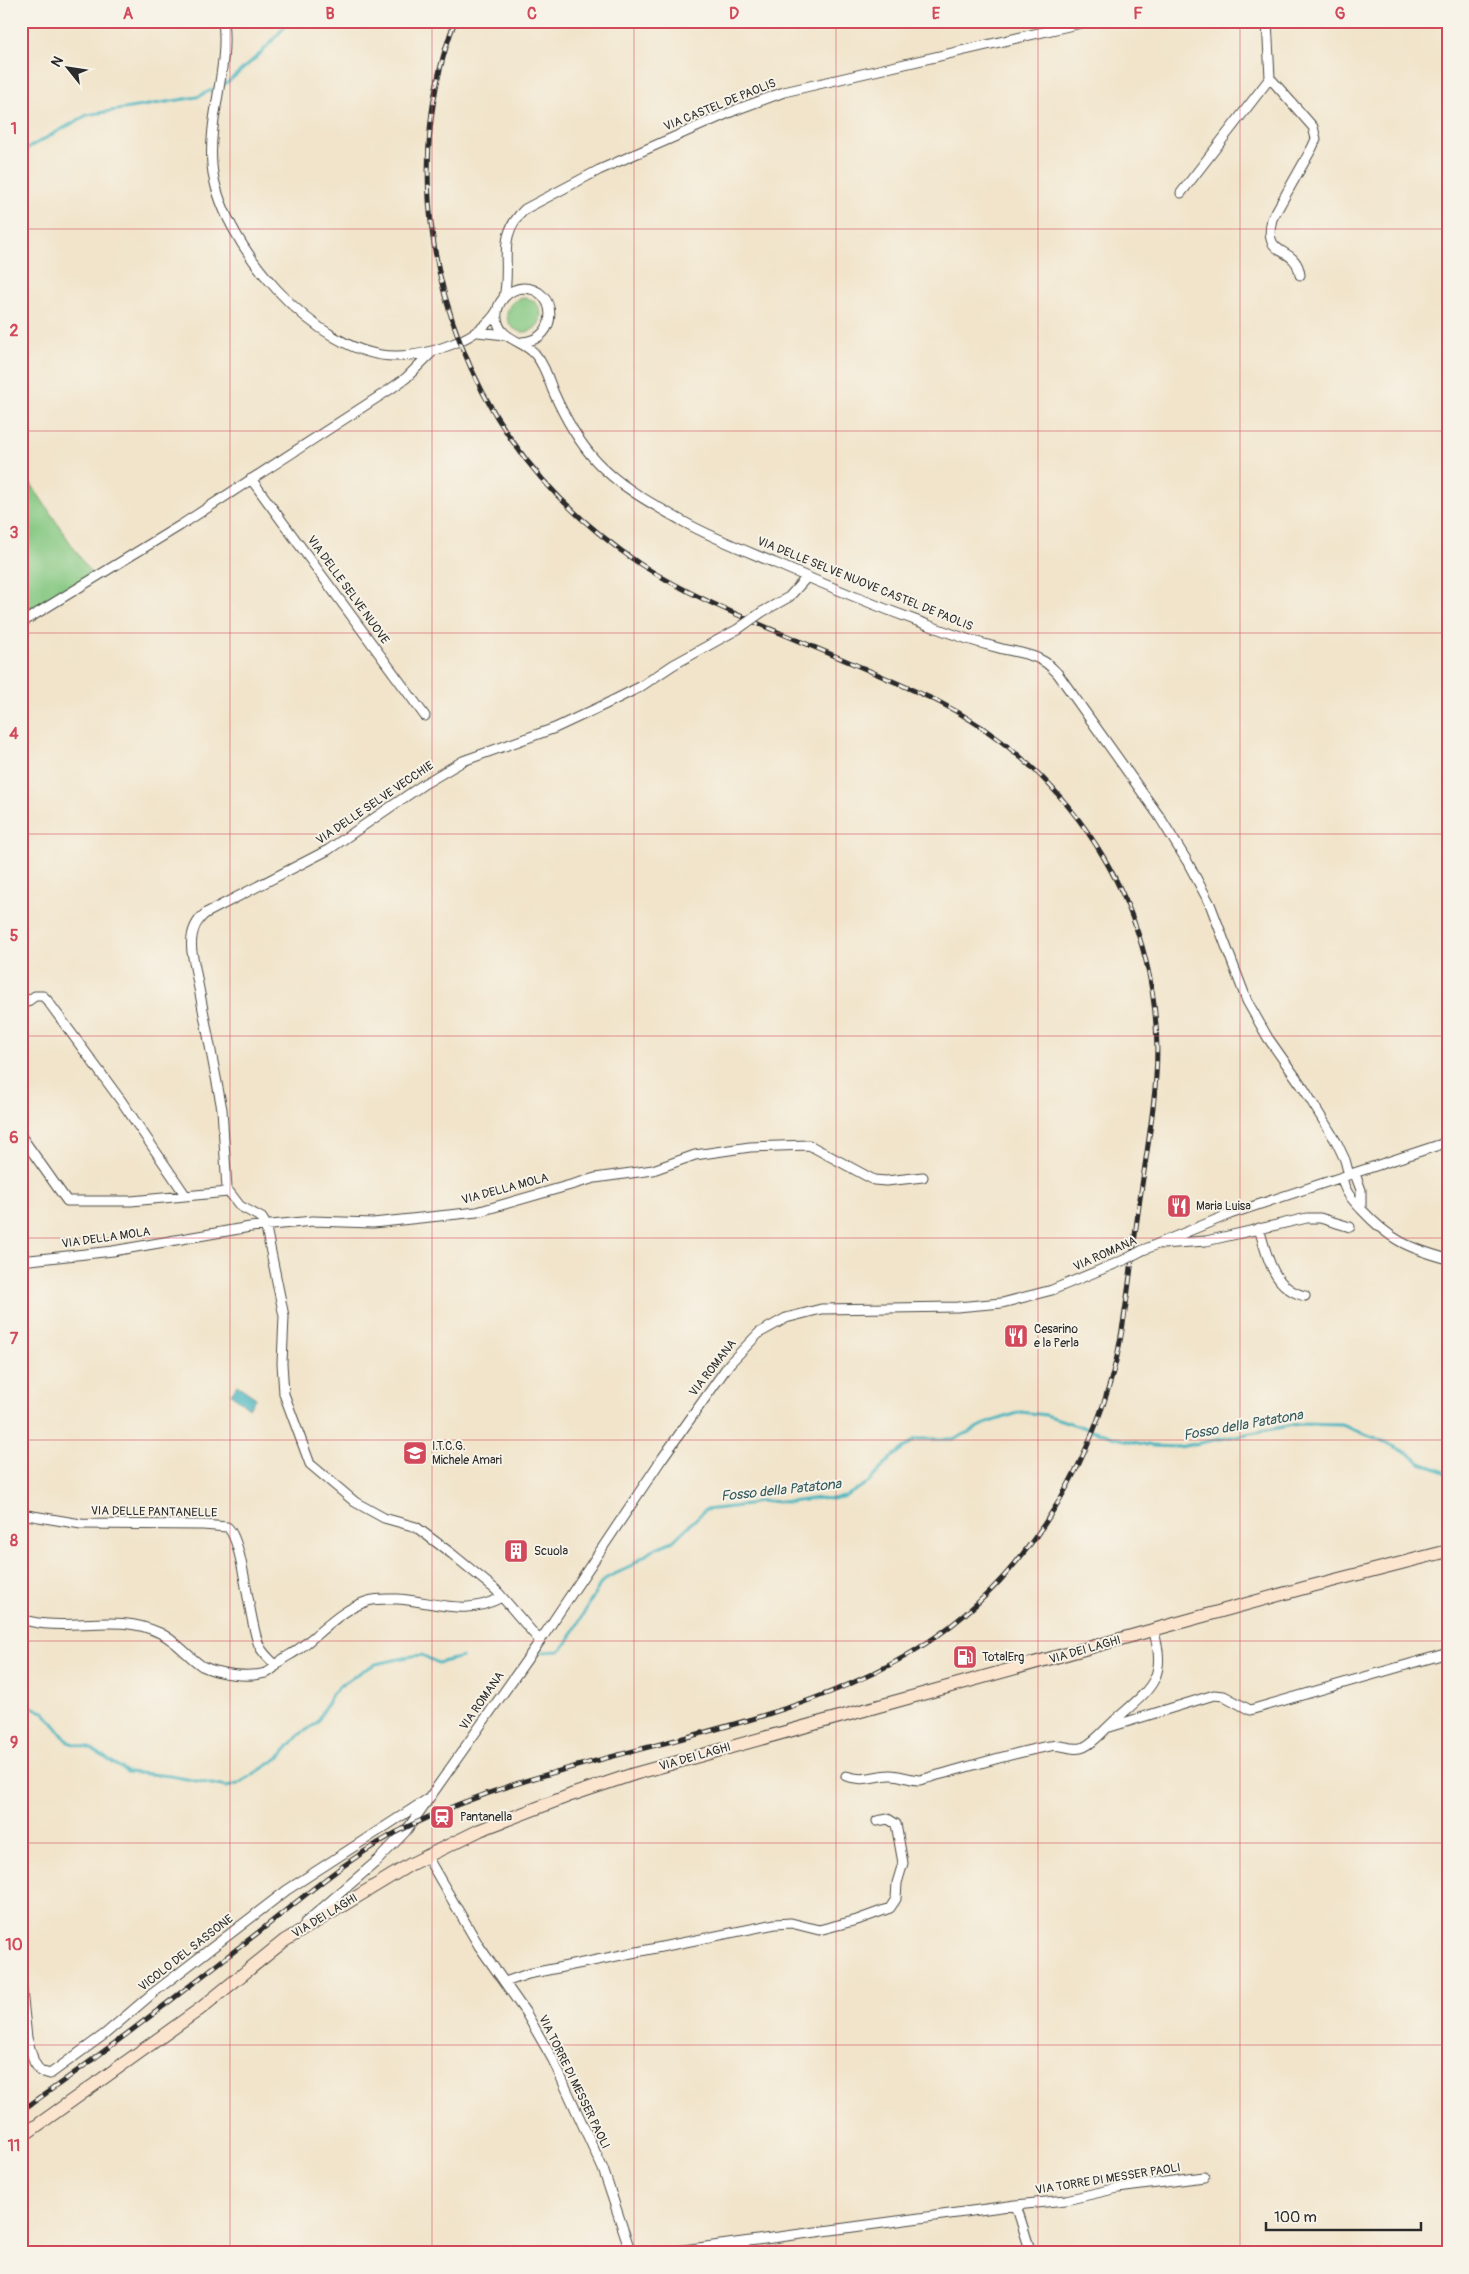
<svg xmlns="http://www.w3.org/2000/svg" width="1469" height="2274" viewBox="0 0 1469 2274" font-family="Pangolin,sans-serif">
	<rect width="100%" height="100%" fill="#f7f3e8"/>
	<filter id="ink" filterUnits="userSpaceOnUse"><feTurbulence type="fractalNoise" baseFrequency=".02" numOctaves="2"/><feDisplacementMap in="SourceGraphic" scale="10" xChannelSelector="R" yChannelSelector="G"/><feConvolveMatrix kernelMatrix="1 2 1 2 8 2 1 2 1" color-interpolation-filters="sRGB"/></filter>
	<filter id="wash" filterUnits="userSpaceOnUse"><feTurbulence type="fractalNoise" baseFrequency=".0096" numOctaves="4" result="noise"/><feDisplacementMap in="SourceGraphic" scale="20" xChannelSelector="R" yChannelSelector="G"/><feGaussianBlur stdDeviation="1.12" result="paint"/><feColorMatrix in="noise" values="0 0 0 0 0 0 0 0 0 0 0 0 0 0 0 0 0 1.4 0 .05"/><feComposite in="paint" operator="in"/></filter>
	<g filter="url(#wash)">
		<rect width="100%" height="100%" fill="#f1e4ca"/>
		<path fill="#84c781" stroke="#587956" d="M507 315a17 17 0 1 1 34 0a17 17 0 1 1-34 0Z
			M21 469 94 578 21 622Z"/>
		<path fill="#47b5c0" stroke="#397076" d="M237 1385 256 1398 249 1408 231 1394Z"/>
		<g fill="none" stroke-linecap="round" stroke-linejoin="round">
			<path stroke="#47b5c0" stroke-width="3" d="M21 152 87 115 197 97 228 82 261 53 290 21
				M542 1652 559 1651 567 1643 601 1583 608 1577 628 1568 654 1549 673 1541 705 1510 748 1505 757 1501 791 1502 818 1498 832 1499 846 1496 869 1482 892 1457 916 1439H955L987 1423 1021 1412 1046 1415 1116 1438 1152 1446 1179 1447 1298 1424 1342 1425 1378 1439 1408 1453 1421 1463 1448 1473
				M21 1702 45 1713 68 1742 92 1749 127 1772 171 1776 227 1787 238 1784 280 1757 299 1735 317 1723 332 1694 340 1686 364 1670 376 1664 413 1656 422 1655 438 1663 462 1657"/>
		</g>
	</g>
	<g filter="url(#ink)">
		<g fill="none" stroke-linecap="round" stroke-linejoin="round">
			<defs>
				<path id="minor" d="M223 21C229 69 208 117 212 165 218 240 317 358 397 356 429 356 480 339 497 311
					M1267 21 1270 78 1313 127 1316 139 1312 148 1272 219C1262 261 1296 243 1300 275
					M1181 193 1270 78
					M504 297C512 262 495 237 525 209L599 170 738 109 784 92 1090 21
					M478 332 505 335
					M522 342C560 340 558 288 523 288 508 289 495 303 497 319 500 340 523 340 535 354 544 364 548 378 553 391 564 416 577 440 596 461 620 487 654 505 684 522 713 538 744 550 775 563 825 585 876 606 928 625 951 634 975 642 999 648 1013 652 1030 653 1043 661 1049 664 1053 669 1058 674L1159 816 1187 861 1210 904 1247 1001 1268 1038 1304 1089 1337 1143 1345 1160 1349 1175
					M251 479 425 716
					M762 612 789 597 807 577
					M21 623 181 525 389 390 406 378 433 351
					M21 1006 35 996H43L47 1000 122 1102 186 1196
					M21 1136 67 1201H131L228 1192
					M1355 1174 1361 1190V1209
					M1342 1178C1345 1193 1352 1199 1362 1210 1390 1240 1408 1248 1448 1259
					M1259 1228C1267 1256 1273 1289 1305 1296
					M1162 1244 1206 1241 1307 1218H1320L1350 1227
					M1143 1250 1230 1214 1448 1142
					M21 1261 113 1251 250 1227 313 1221 373 1223 477 1212 595 1178 653 1170 695 1155 750 1147 809 1145 874 1180 886 1181 923 1177
					M21 1514 81 1524 203 1525 227 1527C243 1538 249 1624 259 1645 262 1653 270 1659 276 1666
					M21 1619C67 1634 115 1611 160 1633 177 1641 187 1656 202 1666 219 1674 247 1678 266 1673 274 1670 277 1663 283 1659 287 1656 292 1654 296 1651 320 1634 339 1610 368 1601 378 1598 388 1599 398 1599 438 1602 465 1617 502 1597
					M540 1641 496 1590 452 1554 416 1527 384 1518 355 1502 310 1464 284 1394 282 1363 284 1316 265 1223 262 1218 240 1206 227 1189 222 1109 192 952C190 936 193 923 206 913L328 850 424 784 463 761 555 728 604 705 640 687 673 665 738 629
					M1110 1727 1214 1695 1224 1696 1250 1710 1448 1653
					M846 1776C864 1782 872 1776 889 1775 899 1774 909 1780 920 1780 963 1769 1006 1754 1050 1746 1061 1743 1073 1752 1084 1747 1095 1742 1104 1730 1113 1722 1147 1691 1170 1680 1153 1630
					M426 1855 479 1946 526 2013 553 2060 603 2169 631 2253
					M305 1923 377 1861 406 1831 540 1641 661 1460 730 1363 759 1333 786 1318 821 1309 957 1307 1002 1303 1052 1290 1124 1260
					M21 1981 27 2038 34 2062 40 2071 50 2074 105 2034 153 1993 287 1890 426 1800
					M505 1982 528 1974 775 1924 791 1923 819 1930 857 1920 890 1908 896 1899 897 1883 903 1863 896 1824 888 1819 877 1821
					M1016 2205 1066 2200 1118 2188 1204 2177
					M661 2253 1016 2205 1031 2253"/>
				<path id="secondary" d="M21 2137 200 2009 284 1941 411 1864 480 1830 571 1795 634 1774 1304 1588 1448 1551"/>
			</defs>
			<use href="#minor" stroke="#494743" stroke-width="11"/>
			<use href="#secondary" stroke="#494743" stroke-width="14"/>
			<use href="#minor" stroke="#fff" stroke-width="9"/>
			<use href="#secondary" stroke="#fce5cf" stroke-width="12"/>
			<defs>
				<path id="rail" d="M21 2111C103 2054 182 1992 260 1931 307 1894 355 1852 409 1826 522 1771 646 1752 765 1715 820 1698 874 1677 922 1646 1021 1583 1088 1474 1116 1361 1127 1313 1131 1262 1138 1213 1144 1167 1153 1122 1156 1076 1167 919 1076 771 937 701 887 678 836 656 785 635 735 614 685 593 640 564 590 530 545 489 511 439 429 320 403 157 455 21"/>
			</defs>
			<use href="#rail" stroke="#2b2b2b" stroke-width="5"/>
			<use href="#rail" stroke="#f7f3e8" stroke-width="3" stroke-dasharray="9" stroke-linecap="butt"/>
			<defs>
				<path id="minor-bridge" d="M738 629 762 612
					M1124 1260 1143 1250"/>
			</defs>
			<use href="#minor-bridge" stroke="#494743" stroke-width="11" stroke-linecap="butt"/>
			<use href="#minor-bridge" stroke="#fff" stroke-width="9"/>
		</g>
	</g>
	<path fill="none" stroke="#d1495b" stroke-width="1" stroke-opacity="0.55" d="M230 21V2253M432 21V2253M634 21V2253M836 21V2253M1038 21V2253M1240 21V2253M21 229H1448M21 431H1448M21 633H1448M21 834H1448M21 1036H1448M21 1238H1448M21 1440H1448M21 1641H1448M21 1843H1448M21 2045H1448"/>
	<defs>
		<symbol id="restaurant-square" viewBox="-11 -11 22 22"><rect x="-9" y="-9" width="18" height="18" rx="4" fill="#d1495b" stroke="#f7f3e8"/><path d="M-5-6h1v4h1v-4h1v4h1v-4h1v5L-1.5 .5V6h-2V.5L-5-1ZM5-6V6H3V1.5H1.5Q1.5-4 5-6Z" fill="#fff"/></symbol>
		<symbol id="school-square" viewBox="-11 -11 22 22"><rect x="-9" y="-9" width="18" height="18" rx="4" fill="#d1495b" stroke="#f7f3e8"/><path d="M0-5L7-2L0 1L-7-2ZM-4 1L0 2.5L4 1V4Q0 6-4 4Z" fill="#fff"/></symbol>
		<symbol id="building-square" viewBox="-11 -11 22 22"><rect x="-9" y="-9" width="18" height="18" rx="4" fill="#d1495b" stroke="#f7f3e8"/><path d="M-4-6H4V6H1V3H-1V6H-4ZM-2.5-4.3h1.7v1.8h-1.7ZM.8-4.3h1.7v1.8H.8ZM-2.5-1h1.7V.8h-1.7ZM.8-1h1.7V.8H.8Z" fill="#fff"/></symbol>
		<symbol id="fuel-square" viewBox="-11 -11 22 22"><rect x="-9" y="-9" width="18" height="18" rx="4" fill="#d1495b" stroke="#f7f3e8"/><path d="M-5.5-6h7V0h2V4h1.3V-2.5L3-4.5l.8-.8L6-3V5H2.5V1h-1V6h-7ZM-4.2-4.7v3.2H.2V-4.7Z" fill="#fff"/></symbol>
		<symbol id="station-square" viewBox="-11 -11 22 22"><rect x="-9" y="-9" width="18" height="18" rx="4" fill="#d1495b" stroke="#f7f3e8"/><path d="M-3-6H3Q5-6 5-4V2Q5 4 3 4L4.5 6H3L1.5 4h-3L-3 6H-4.5L-3 4Q-5 4-5 2V-4Q-5-6-3-6ZM-3.5-4v3h7v-3ZM-3.5 1v1.5H-2V1ZM2 1v1.5H3.5V1Z" fill="#fff"/></symbol>
	</defs>
	<g fill-rule="evenodd">
		<use href="#restaurant-square" x="1165" y="1192" width="28" height="28"/>
		<use href="#restaurant-square" x="1002" y="1322" width="28" height="28"/>
		<use href="#school-square" x="401" y="1439" width="28" height="28"/>
		<use href="#building-square" x="502" y="1537" width="28" height="28"/>
		<use href="#fuel-square" x="951" y="1643" width="28" height="28"/>
		<use href="#station-square" x="428" y="1803" width="28" height="28"/>
	</g>
	<g text-anchor="middle" dominant-baseline="central" stroke-width="4" stroke-linejoin="round" paint-order="stroke">
		<g font-size="12" fill="#2b2b2b" stroke="#f7f3e8">
			<text transform="translate(720 105) rotate(-22)">VIA CASTEL DE PAOLIS</text>
			<text transform="translate(865 584) rotate(22)">VIA DELLE SELVE NUOVE CASTEL DE PAOLIS</text>
			<text transform="translate(348 590) rotate(54)">VIA DELLE SELVE NUOVE</text>
			<text transform="translate(375 803) rotate(-34)">VIA DELLE SELVE VECCHIE</text>
			<text transform="translate(505 1189) rotate(-15)">VIA DELLA MOLA</text>
			<text transform="translate(106 1238) rotate(-8)">VIA DELLA MOLA</text>
			<text transform="translate(1105 1254) rotate(-24)">VIA ROMANA</text>
			<text transform="translate(713 1368) rotate(-52)">VIA ROMANA</text>
			<text transform="translate(154 1512) rotate(1)">VIA DELLE PANTANELLE</text>
			<text transform="translate(1085 1650) rotate(-16)">VIA DEI LAGHI</text>
			<text transform="translate(482 1701) rotate(-55)">VIA ROMANA</text>
			<text transform="translate(695 1757) rotate(-16)">VIA DEI LAGHI</text>
			<text transform="translate(325 1916) rotate(-31)">VIA DEI LAGHI</text>
			<text transform="translate(186 1953) rotate(-38)">VICOLO DEL SASSONE</text>
			<text transform="translate(574 2082) rotate(64)">VIA TORRE DI MESSER PAOLI</text>
			<text transform="translate(1108 2179) rotate(-9)">VIA TORRE DI MESSER PAOLI</text>
		</g>
		<g font-size="12" fill="#2b2b2b" stroke="#f7f3e8" text-anchor="start">
			<text x="1196" y="1206">Maria Luisa</text>
			<text x="1034" y="1329">Cesarino<tspan x="1034" dy="14">e la Perla</tspan></text>
			<text x="432" y="1446">I.T.C.G.<tspan x="432" dy="14">Michele Amari</tspan></text>
			<text x="534" y="1551">Scuola</text>
			<text x="982" y="1657">TotalErg</text>
			<text x="460" y="1817">Pantanella</text>
		</g>
		<g font-size="14" font-style="italic" fill="#355b5f" stroke="#f7f3e8">
			<text transform="translate(1243 1425) rotate(-10)">Fosso della Patatona</text>
			<text transform="translate(781 1490) rotate(-6)">Fosso della Patatona</text>
		</g>
	</g>
	<rect width="1469" height="2274" fill="none" stroke="#f7f3e8" stroke-width="55"/>
	<g transform="translate(68 68) rotate(300)" stroke="#f7f3e8" stroke-width="4" paint-order="stroke">
	<path d="M0-4L9 19L0 12L-9 19Z" fill="#2b2b2b"/>
	<text y="-8" font-size="14" font-weight="bold" text-anchor="middle" fill="#2b2b2b">N</text>
	</g>
	<path d="M1266 2222v8h155v-8" fill="none" stroke="#2b2b2b" stroke-width="2.5"/>
	<text x="1274" y="2222" font-size="15" fill="#2b2b2b" stroke="#f7f3e8" stroke-width="4" paint-order="stroke">100 m</text>
	<rect x="28" y="28" width="1414" height="2218" fill="none" stroke="#d1495b" stroke-width="2"/>
	<g font-size="16" text-anchor="middle" font-weight="bold" fill="#d1495b">
		<text x="128" y="19">A</text>
		<text x="330" y="19">B</text>
		<text x="532" y="19">C</text>
		<text x="734" y="19">D</text>
		<text x="936" y="19">E</text>
		<text x="1138" y="19">F</text>
		<text x="1340" y="19">G</text>
		<text x="14" y="134">1</text>
		<text x="14" y="336">2</text>
		<text x="14" y="538">3</text>
		<text x="14" y="739">4</text>
		<text x="14" y="941">5</text>
		<text x="14" y="1143">6</text>
		<text x="14" y="1344">7</text>
		<text x="14" y="1546">8</text>
		<text x="14" y="1748">9</text>
		<text x="14" y="1950">10</text>
		<text x="14" y="2151">11</text>
	</g>
</svg>
